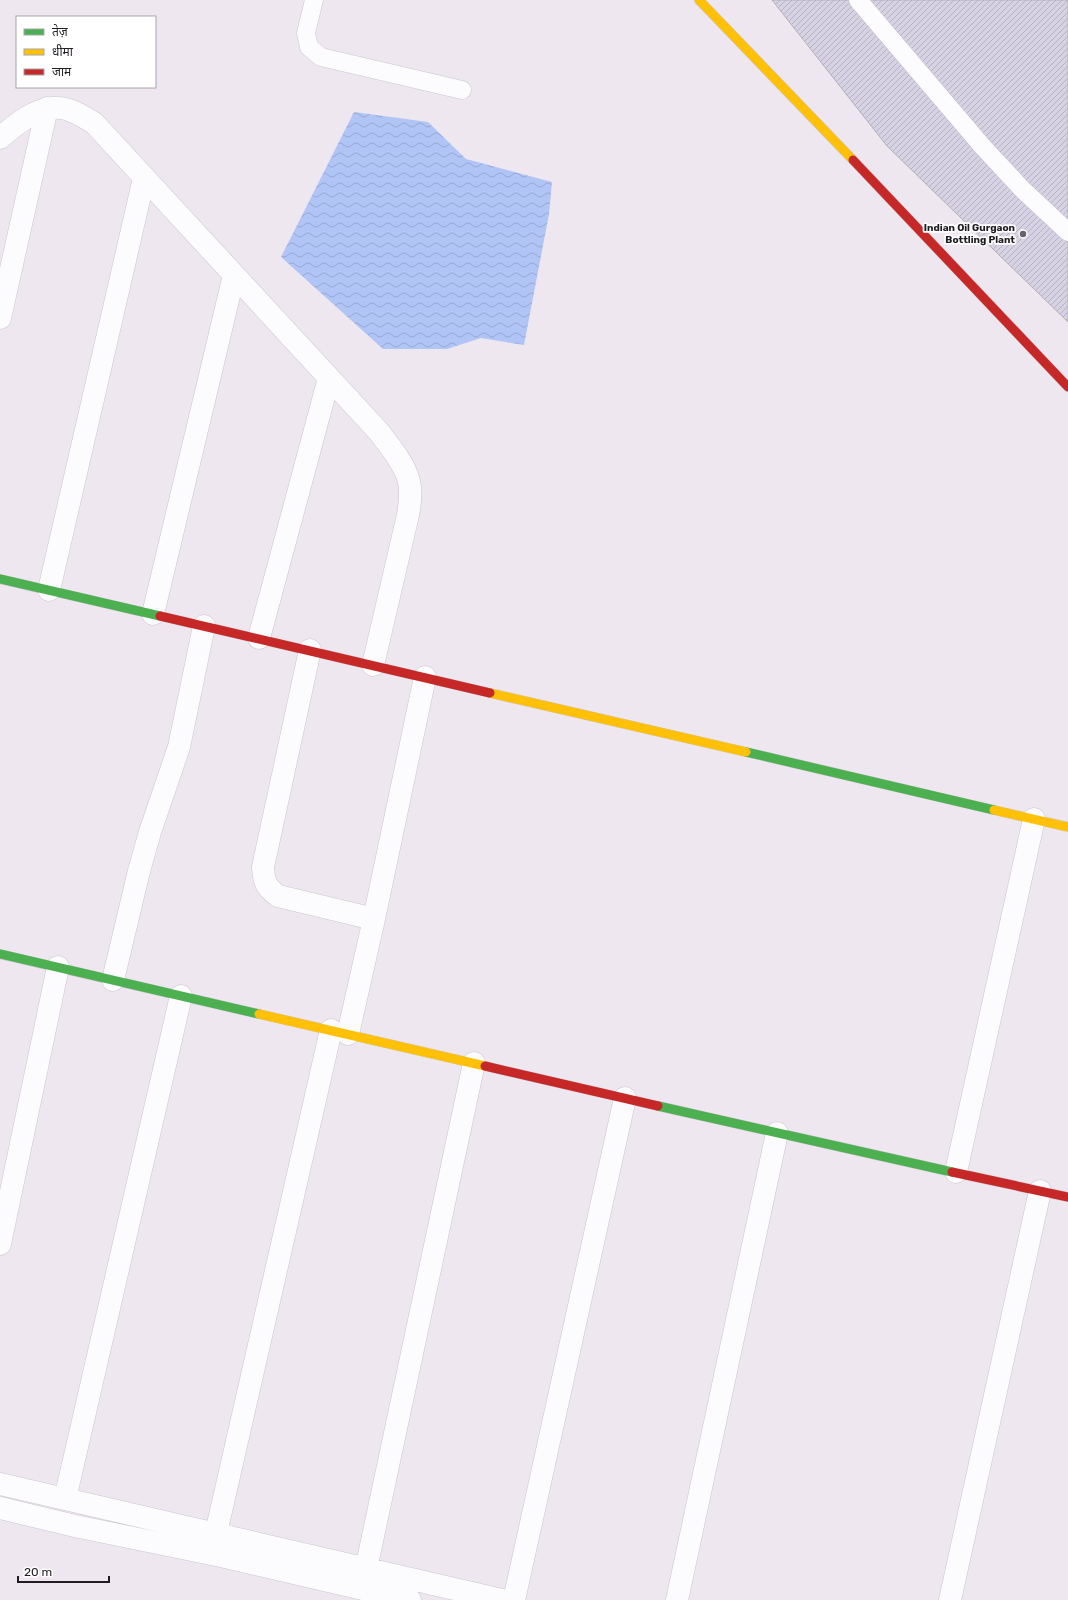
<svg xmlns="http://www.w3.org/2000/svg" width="1068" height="1600" viewBox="0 0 1068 1600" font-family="Rubik,'Noto Sans Devanagari',sans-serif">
	<defs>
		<pattern id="water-waves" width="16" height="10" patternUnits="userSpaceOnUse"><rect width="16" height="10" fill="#b0c5f6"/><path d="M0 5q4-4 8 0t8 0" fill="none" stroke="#97a9d3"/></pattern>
		<pattern id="building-hatch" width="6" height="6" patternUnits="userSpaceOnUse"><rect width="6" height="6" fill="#d6d1e3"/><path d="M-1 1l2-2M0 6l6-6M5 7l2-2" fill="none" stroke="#b7b3c2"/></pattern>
	</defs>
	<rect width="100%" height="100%" fill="#eee7f0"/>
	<path fill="url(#water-waves)" d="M354 112 428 122 466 159 552 182 549 214 524 345 481 338 447 349H383L281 257Z"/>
	<path fill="url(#building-hatch)" stroke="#b3afb7" d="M772 0H1068V322L887 146Z"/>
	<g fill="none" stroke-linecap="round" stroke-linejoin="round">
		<defs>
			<path id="lane" d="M314 0 306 33 309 47 321 57 462 90
				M858 0 983 147 1022 189 1068 232"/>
			<path id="street" d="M0 138C18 122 44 101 69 110 78 113 86 118 94 123L379 432C389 446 403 461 408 478 412 490 410 503 408 515L373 665
				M0 318 47 108
				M49 590 144 178
				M153 614 234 275
				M259 638 329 378
				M310 650 263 867C264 882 265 886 278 896L374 919
				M113 980 139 871 150 832 179 747 204 626
				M348 1034 374 919 425 677
				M956 1172 1034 819
				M0 1244 58 967
				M0 1484 502 1600
				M65 1499 181 996
				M0 1508 75 1526 221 1556 410 1600
				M216 1533 331 1030
				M366 1569 474 1063
				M514 1600 625 1098
				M677 1600 777 1133
				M950 1600 1040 1191"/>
			<path id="fast" d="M0 579 160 616
				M746 752 994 810
				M0 954 259 1014
				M658 1106 952 1172"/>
			<path id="slow" d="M699 0 853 160
				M490 693 746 752
				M994 810 1068 827
				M259 1014 485 1066"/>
			<path id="jam" d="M853 160 1068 387
				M160 616 490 693
				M485 1066 658 1106
				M952 1172 1068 1197"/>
		</defs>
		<use href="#lane" stroke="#cac5cc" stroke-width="19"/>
		<use href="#street" stroke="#cac5cc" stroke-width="23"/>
		<use href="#fast" stroke="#cac5cc" stroke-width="10"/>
		<use href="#slow" stroke="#cac5cc" stroke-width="10"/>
		<use href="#jam" stroke="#cac5cc" stroke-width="10"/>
		<use href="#lane" stroke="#fcfbfd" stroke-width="18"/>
		<use href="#street" stroke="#fcfbfd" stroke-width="22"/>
		<use href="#fast" stroke="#4caf50" stroke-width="9"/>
		<use href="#slow" stroke="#ffc107" stroke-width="9"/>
		<use href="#jam" stroke="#c62828" stroke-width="9"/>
	</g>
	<circle fill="#68636a" stroke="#fff" stroke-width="1.5" cx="1023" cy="234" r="4"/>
	<g text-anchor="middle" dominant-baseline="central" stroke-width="3.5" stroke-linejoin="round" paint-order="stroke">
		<g font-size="10" font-weight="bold" fill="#201c22" stroke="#fff" text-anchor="end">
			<text x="1015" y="228">Indian Oil Gurgaon<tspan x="1015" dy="12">Bottling Plant</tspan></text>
		</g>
	</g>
	<rect x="16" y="16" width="140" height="72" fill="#ffffff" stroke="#a6a4a7"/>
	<rect x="24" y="29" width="20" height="6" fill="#4caf50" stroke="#a6a4a7"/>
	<text x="52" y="36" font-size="12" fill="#201c22">तेज़</text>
	<rect x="24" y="49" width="20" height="6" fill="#ffc107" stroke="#a6a4a7"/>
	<text x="52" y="56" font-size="12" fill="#201c22">धीमा</text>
	<rect x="24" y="69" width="20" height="6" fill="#c62828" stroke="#a6a4a7"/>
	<text x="52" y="76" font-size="12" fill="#201c22">जाम</text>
	<path d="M18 1576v6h91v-6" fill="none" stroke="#201c22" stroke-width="2"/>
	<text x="24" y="1576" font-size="12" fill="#201c22" stroke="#ffffff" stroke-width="3" paint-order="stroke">20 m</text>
</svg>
